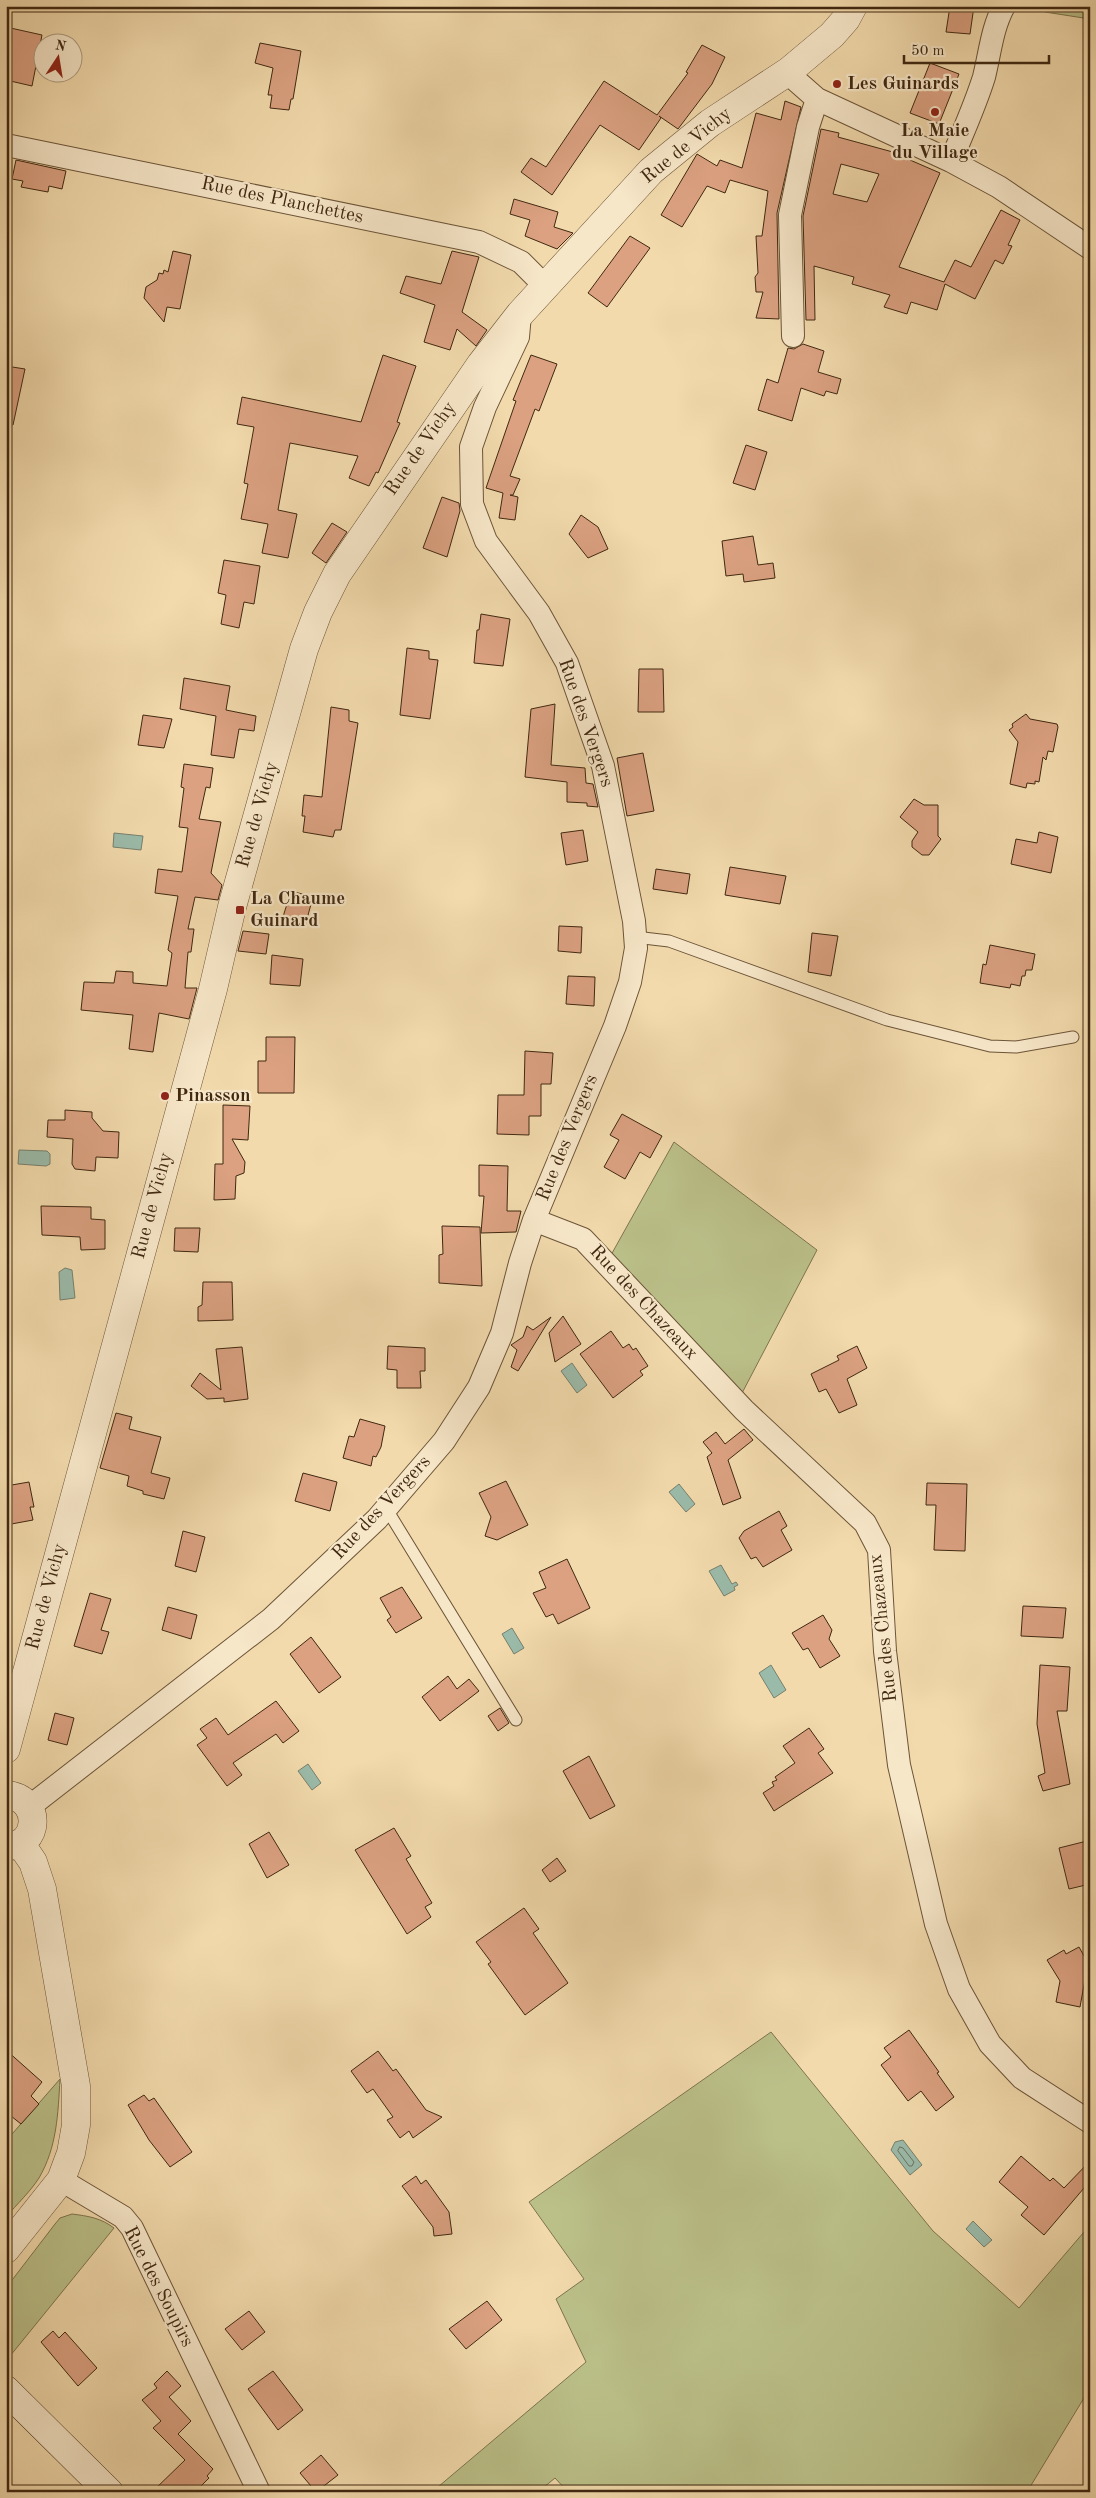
<svg xmlns="http://www.w3.org/2000/svg" width="1096" height="2498" viewBox="0 0 1096 2498" font-family="'Old Standard TT',serif">
	<rect width="100%" height="100%" fill="#f2daac"/>
	<filter id="stains"><feTurbulence type="fractalNoise" baseFrequency=".004" numOctaves="4"/><feColorMatrix values="0 0 0 0 .2 0 0 0 0 .09 0 0 0 0 .02 0 0 0 .5 -.17"/></filter>
	<radialGradient id="worn" r=".72"><stop offset=".6" stop-color="#630" stop-opacity="0"/><stop offset="1" stop-color="#630" stop-opacity=".3"/></radialGradient>
	<path fill="#bbc089" stroke="#7e744d" d="M1045 6H1090V19L1045 12Z
		M674 1142 817 1250 741 1395 611 1255Z
		M771 2032 933 2231 1019 2308 1090 2225V2388L1027 2492H568L555 2478 538 2492H432L586 2362 556 2299 584 2279 529 2202Z
		M60 2079C58 2114 57 2147 39 2178 30 2192 17 2204 6 2217V2141Z
		M72 2214C88 2216 101 2218 114 2228L6 2361V2288L55 2224 60 2218Z"/>
	<path fill="#9bbbaa" stroke="#77806d" d="M114 833 143 836 141 850 113 847Z
		M19 1150 47 1151 50 1154V1164L46 1166 18 1164Z
		M65 1268 72 1270 75 1298 60 1300 59 1272Z
		M572 1363 587 1385 577 1393 561 1371Z
		M679 1484 695 1504 686 1512 669 1492Z
		M721 1565 732 1584 736 1582 738 1585 734 1587 735 1590 724 1596 709 1571Z
		M512 1628 524 1648 514 1654 502 1634Z
		M771 1665 786 1690 774 1698 759 1673Z
		M308 1764 321 1783 312 1790 298 1771Z
		M903 2140 922 2165 910 2175 891 2150 895 2142Z
		M973 2221 992 2240 984 2247 966 2229Z"/>
	<g fill="none" stroke-linecap="round" stroke-linejoin="round">
		<path stroke="#6e725e" stroke-width="1" d="M900 2147 903 2148 914 2162 912 2166H909L898 2151Z"/>
	</g>
	<path fill="#dba181" stroke="#402811" fill-rule="evenodd" d="M950 6H974L970 34 946 32Z
		M6 27 42 35 32 86 6 80Z
		M260 43 301 51 293 99H291L289 110 270 108 272 95H268L273 68 255 63Z
		M702 45 725 57 712 84 678 129 659 116 661 118 639 150 600 125 552 195 521 172 531 158 546 167 604 81 657 115 688 73 686 72Z
		M930 63 959 74 939 124 910 113Z
		M785 101 801 107 777 213 779 319 756 318 763 292H756L755 277 758 273 756 236H762L768 191 730 180 725 193 707 186 682 227 661 215 697 154 717 166 720 160 742 168 756 113 781 120Z
		M821 129 839 133 838 137 911 157 910 160 940 173 899 267 944 282 955 260 971 267 1001 210 1020 220 1008 245 1012 246 1003 264 995 260 975 299 945 284 937 310 911 302 907 314 884 307 890 295 852 284 854 277 814 266 815 320H806L803 216ZM841 164 879 174 867 202 833 194Z
		M16 160 66 171 62 189 49 186 48 192 21 187 23 181 12 179Z
		M514 199 558 212 554 227 573 233 557 249 525 236 530 220 510 214Z
		M630 236 650 248 607 307 588 293Z
		M173 251 191 255 180 309 167 307 164 322 144 298 146 287 157 280 159 273 163 274 164 270 168 272Z
		M452 251 479 257 462 312 487 330 476 346 457 329 450 350 424 342 435 305 400 293 406 276 441 284Z
		M803 344 824 351 818 372 841 379 837 394 826 391 824 396 801 388 792 421 758 410 767 379 778 383 788 348 794 349Z
		M383 355 416 366 397 422 400 423 378 473 376 472 369 486 349 478 358 456 290 443 278 510 297 514 288 558 262 553 268 524 241 519 248 484 244 483 254 427 237 424 242 397 361 422Z
		M531 355 557 364 539 411 535 409 510 476 520 479 513 495H510L518 497 515 520 499 518 503 493 486 488 516 401 513 400Z
		M6 366 25 369 13 425 6 424Z
		M746 445 767 452 755 490 733 483Z
		M442 497 459 503 460 511 447 557 423 548Z
		M581 515 598 527 608 549 588 558 569 534Z
		M332 523 347 532 326 563 312 553Z
		M753 536 758 565 773 563 775 578 744 582 743 574 726 576 722 541Z
		M224 560 260 566 254 604 244 602 239 628 221 624 226 595 218 593Z
		M481 614 510 619 503 666 474 663 477 630H479Z
		M407 648 429 651V659L438 660 430 719 400 715Z
		M639 669H663L664 712H638Z
		M184 678 230 686 226 710 256 716 254 731 239 729 234 758 211 755 216 716 180 709Z
		M555 704 551 765 585 768 586 783 593 784 598 807 587 806V803L567 802V782L525 777 531 709Z
		M331 707 349 710V721L358 723 341 830H335L333 837 303 832 305 816H302L304 795 322 797Z
		M1026 714 1030 719 1057 724 1058 727 1053 752 1048 751 1046 760 1043 757 1039 782 1035 781V784L1027 783 1026 788 1010 784 1018 742 1009 730 1013 727 1012 724Z
		M143 715 172 719 164 748 138 745Z
		M643 753 654 811 627 816 617 758Z
		M184 764 213 768 210 788 206 787 199 819 221 822 211 873 222 885 218 900 195 897 188 929H194L191 952H188L185 988H197L189 1019 159 1013 153 1052 129 1049 133 1015 81 1010 84 982 114 983 116 971 133 972V983L167 986 172 953 168 950 178 896 155 893 158 869 182 872 188 828 179 827 184 788 181 787Z
		M914 799 924 805H938V836L941 839 929 855H922L912 847V841L918 832 900 817Z
		M583 830 588 861 566 865 561 833Z
		M1039 832 1058 837 1051 873 1011 864 1016 839 1037 843Z
		M730 867 786 876 780 904 725 895Z
		M656 869 690 874 687 894 653 889Z
		M291 891 313 897 305 926 282 920Z
		M559 926 582 927 581 953 558 951Z
		M243 931 269 934 266 954 238 951Z
		M812 933 838 936 831 976 808 972Z
		M990 945 1035 954 1032 970H1026L1025 976H1022L1020 986 1011 984 1010 988 980 983 983 964 986 965Z
		M272 955 303 959 300 986 270 984Z
		M568 976 595 977 594 1006 566 1004Z
		M266 1037H295L294 1093H258V1061H266Z
		M525 1051 553 1053 551 1084H541V1116H529V1135L497 1134 498 1095H524Z
		M223 1105 250 1106 248 1140 232 1139 245 1162 244 1173 236 1176 235 1199 214 1200 215 1164H223Z
		M65 1110 92 1112V1118L103 1131 119 1132 118 1158 96 1157 95 1171 75 1169 72 1164 73 1139 47 1137 48 1120H65Z
		M622 1114 662 1136 650 1158 640 1152 625 1179 604 1167 619 1140 610 1135Z
		M479 1165 508 1166 507 1211H521L516 1232 481 1233 484 1196H479Z
		M41 1206 91 1207V1219L105 1220V1249L81 1250 80 1237 42 1235Z
		M442 1226 480 1227 482 1286 439 1283V1255L443 1254Z
		M175 1228H200L198 1252 174 1251Z
		M203 1282H232L233 1320 198 1321V1307L202 1305Z
		M563 1316 581 1344 555 1362 549 1333Z
		M551 1317 518 1371 511 1367 517 1350 511 1345 523 1337 527 1326 533 1330Z
		M611 1331 623 1348 629 1344 633 1350 636 1348 648 1366 640 1371 643 1375 613 1398 580 1354Z
		M388 1346 425 1348V1371H420L421 1388H397V1370L387 1369Z
		M857 1346 867 1368 847 1379 857 1405 839 1413 826 1389 819 1392 811 1374 839 1360 837 1356Z
		M242 1347 248 1399 224 1402V1398L207 1399 191 1386 200 1373 221 1390 216 1349Z
		M116 1413 132 1417 129 1429 161 1437 151 1473 170 1478 164 1499 143 1494V1491L127 1486 129 1476 100 1468Z
		M360 1419 385 1426 381 1447 376 1457 373 1456 371 1466 343 1458 349 1436 354 1437Z
		M744 1429 753 1440 728 1460 741 1498 723 1505 707 1457 712 1453 703 1442 716 1432 725 1444Z
		M303 1473 337 1482 330 1511 295 1501Z
		M506 1481 528 1525 497 1540 485 1536 491 1517 479 1493Z
		M29 1482 34 1507H30L33 1520 6 1525V1486Z
		M927 1483 967 1484 965 1551 934 1550 936 1505H926Z
		M779 1511 787 1526 781 1530 792 1550 763 1567 756 1557 751 1559 739 1538 744 1531Z
		M183 1531 205 1537 196 1572 175 1566Z
		M567 1559 590 1608 558 1624 553 1614 546 1617 533 1593 546 1588 539 1572Z
		M402 1587 422 1618 396 1633 387 1620 391 1617 380 1598Z
		M90 1593 111 1599 101 1630 109 1632 102 1654 74 1646Z
		M1023 1606 1066 1608 1063 1638 1021 1636Z
		M168 1607 197 1615 191 1639 162 1630Z
		M823 1615 832 1630 829 1639 840 1656 820 1668 808 1648 803 1650 792 1633Z
		M311 1637 341 1677 319 1693 290 1654Z
		M1040 1665 1070 1667 1067 1711H1057L1070 1784 1043 1791 1038 1776 1045 1773 1037 1724Z
		M448 1676 457 1689 469 1679 479 1691 440 1721 422 1697Z
		M276 1701 299 1731 283 1743 276 1734 233 1763 242 1775 227 1786 197 1745 207 1738 200 1729 216 1718 228 1735Z
		M500 1708 509 1723 498 1731 488 1716Z
		M55 1713 74 1718 67 1745 48 1740Z
		M809 1728 824 1749 818 1753 833 1773 774 1811 763 1793 774 1786 772 1782 777 1780 775 1777 795 1763 783 1746Z
		M589 1756 615 1806 590 1819 563 1771Z
		M394 1828 411 1856 406 1859 432 1903 425 1907 431 1917 407 1934 355 1850Z
		M269 1832 289 1865 267 1878 249 1844Z
		M1087 1841 1090 1850V1884L1069 1889 1059 1848Z
		M557 1858 566 1871 550 1882 542 1870Z
		M524 1908 539 1929 533 1933 568 1983 525 2015 488 1964 491 1962 476 1942Z
		M1079 1947 1088 1963 1080 2007 1056 2002 1060 1981 1047 1960 1064 1950 1066 1954Z
		M909 2030 939 2072 937 2073 954 2097 936 2111 921 2091 908 2101 881 2065 891 2057 884 2048Z
		M6 2050 42 2082 31 2096 39 2104 21 2124 6 2112Z
		M378 2051 393 2071 396 2069 426 2110 442 2117 413 2138 409 2131 400 2138 387 2120 393 2117 373 2089 367 2093 351 2071Z
		M144 2095 149 2101 154 2098 192 2152 170 2167 149 2140 128 2105Z
		M1021 2156 1050 2181 1053 2178 1064 2188 1090 2161V2181L1044 2235 1021 2215 1028 2207 999 2182Z
		M416 2176 421 2184 426 2180 449 2212 452 2234 434 2236 433 2227 402 2186Z
		M487 2301 502 2320 466 2349 449 2329Z
		M249 2311 265 2332 242 2350 225 2329Z
		M53 2331 59 2338 65 2332 97 2368 78 2386 41 2342Z
		M167 2371 181 2386 169 2397 191 2421 178 2434 213 2469 207 2476 209 2478 195 2492H152L185 2460 153 2428 161 2421 142 2400 157 2388 154 2384Z
		M273 2371 303 2410 278 2430 248 2389Z
		M321 2455 338 2475 316 2492 300 2473Z"/>
	<g fill="none" stroke-linecap="round" stroke-linejoin="round">
		<defs>
			<path id="service" d="M635 937 669 941 887 1020 990 1046 1016 1047 1073 1037
				M386 1508 516 1720"/>
			<path id="minor" d="M789 71 792 77 817 99 951 161 999 187 1090 248
				M6 145 479 242 521 262 545 286
				M951 161C962 134 975 106 984 77 990 53 992 28 1004 6
				M793 336 790 215 808 127 817 99
				M534 1220 583 1239 744 1410 865 1523 879 1550 885 1651 899 1765 936 1924 959 1989 990 2044 1022 2078 1090 2122
				M29 1807 271 1619 377 1519 444 1441 479 1387 502 1333 520 1263 534 1220 615 1026 630 982 636 948 634 921 603 766 567 663 539 613 486 541 472 504 471 447 485 407 518 337 520 314
				M61 2180 123 2217 132 2228 259 2492"/>
			<path id="tertiary" d="M6 1749 213 989 232 907 304 649 318 612 337 574 481 364 520 314 651 171 710 123 789 71 832 35 846 19 853 6
				M6 1795C43 1797 40 1848 6 1846
				M6 2249 61 2180 71 2153 76 2125V2086L42 1889 33 1862 20 1843"/>
			<path id="secondary" d="M6 2390 109 2492"/>
		</defs>
		<use href="#service" stroke="#6c5438" stroke-width="13"/>
		<use href="#minor" stroke="#6c5438" stroke-width="24"/>
		<use href="#tertiary" stroke="#6c5438" stroke-width="29"/>
		<use href="#secondary" stroke="#402811" stroke-width="29"/>
		<use href="#service" stroke="#f7e7c9" stroke-width="11"/>
		<use href="#minor" stroke="#f7e7c9" stroke-width="22"/>
		<use href="#tertiary" stroke="#f7e7c9" stroke-width="28"/>
		<use href="#secondary" stroke="#f7e7c9" stroke-width="28"/>
	</g>
	<g fill="#8f2418" stroke="#f7e7c9" stroke-width="2">
		<circle cx="837" cy="84" r="5"/>
		<circle cx="935" cy="112" r="5"/>
		<rect x="235" y="905" width="10" height="10" rx="2.5"/>
		<circle cx="165" cy="1096" r="5"/>
	</g>
	<g text-anchor="middle" dominant-baseline="central" stroke-width="4.5" stroke-linejoin="round" paint-order="stroke">
		<g font-size="19" font-weight="bold" fill="#402811" stroke="#f7e7c9" text-anchor="start">
			<text x="847" y="84">Les Guinards</text>
			<text x="935" y="131" text-anchor="middle">La Maie<tspan x="935" dy="22">du Village</tspan></text>
			<text x="250" y="899">La Chaume<tspan x="250" dy="22">Guinard</tspan></text>
			<text x="175" y="1096">Pinasson</text>
		</g>
		<g font-size="19" fill="#402811" stroke="#f7e7c9">
			<text transform="translate(687 146) rotate(-39)">Rue de Vichy</text>
			<text transform="translate(282 201) rotate(12)">Rue des Planchettes</text>
			<text transform="translate(421 449) rotate(-55)">Rue de Vichy</text>
			<text transform="translate(585 723) rotate(71)">Rue des Vergers</text>
			<text transform="translate(258 815) rotate(-74)">Rue de Vichy</text>
			<text transform="translate(568 1138) rotate(-68)">Rue des Vergers</text>
			<text transform="translate(153 1206) rotate(-75)">Rue de Vichy</text>
			<text transform="translate(643 1303) rotate(47)">Rue des Chazeaux</text>
			<text transform="translate(382 1508) rotate(-47)">Rue des Vergers</text>
			<text transform="translate(47 1597) rotate(-75)">Rue de Vichy</text>
			<text transform="translate(884 1628) rotate(-96)">Rue des Chazeaux</text>
			<text transform="translate(158 2287) rotate(63)">Rue des Soupirs</text>
		</g>
	</g>
	<rect width="1096" height="2498" fill="none" stroke="#f2daac" stroke-width="25"/>
	<rect x="8" y="8" width="1081" height="2483" fill="none" stroke="#402811" stroke-width="2.5"/>
	<rect x="12" y="12" width="1071" height="2473" fill="none" stroke="#402811"/>
	<g transform="translate(58 58) rotate(12)"><circle r="24" fill="#f7e7c9" stroke="#ae9b7f"/>
	<path d="M0-4L9 19L0 12L-9 19Z" fill="#8f2418"/>
	<text y="-8" font-size="14" font-weight="bold" text-anchor="middle" fill="#402811">N</text>
	</g>
	<path d="M904 55v8h145v-8" fill="none" stroke="#402811" stroke-width="2.5"/>
	<text x="911" y="55" font-size="15" fill="#402811" stroke="#f7e7c9" stroke-width="4" paint-order="stroke">50 m</text>
	<rect width="100%" height="100%" filter="url(#stains)"/>
	<rect width="100%" height="100%" fill="url(#worn)"/>
</svg>
